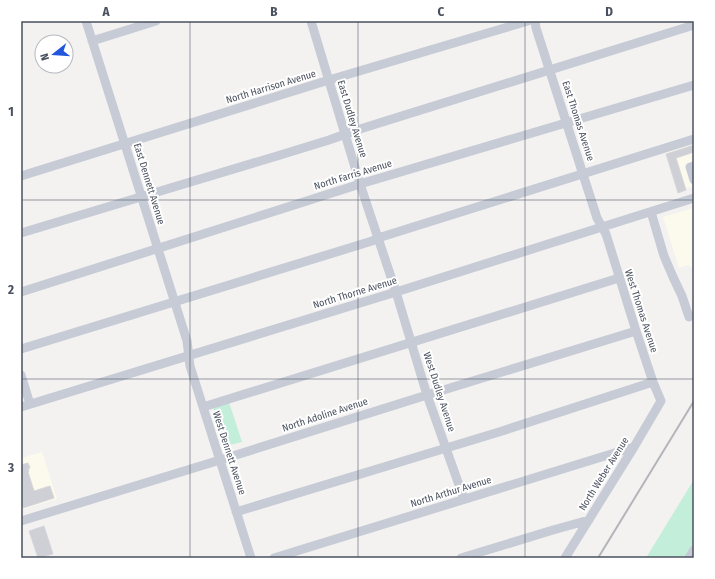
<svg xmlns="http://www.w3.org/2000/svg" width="715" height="579" viewBox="0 0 715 579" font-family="'Fira Sans Condensed',sans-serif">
	<rect width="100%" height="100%" fill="#f3f2f1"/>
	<path fill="#fcfaed" d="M694 141V186L677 191 665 150Z
		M694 208V269L688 265 679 268 663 217Z
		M42 452 57 499 21 510V458Z"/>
	<path fill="#c3eeda" d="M229 402 242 442 226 446 213 407Z
		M694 480V558H646L693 481Z"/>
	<path fill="#ced0d5" stroke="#d6d6dc" d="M694 145V152L676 158 686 190 678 193 666 154Z
		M28 463 30 468 28 469 29 471 28 472 34 491 50 486 54 498 23 508V506L21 507V465Z
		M44 526 53 554 38 558 29 531Z"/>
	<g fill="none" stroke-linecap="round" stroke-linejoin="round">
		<path stroke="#c6cbd5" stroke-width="9" d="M86 21 187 341 190 366 251 558
			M311 21 360 184 396 292 427 395 464 499
			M535 21 536 28 597 218 606 234 636 331 653 382 661 401 634 447 565 558
			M92 41 156 21
			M694 166 690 167 694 180
			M21 176 329 80 528 21
			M651 212 664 256 673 277 682 296 689 317
			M21 233 277 156 329 140 360 129 694 25
			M21 292 360 184 694 85
			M21 349 372 241 378 238 694 139
			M21 375 30 404
			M21 407 396 292 602 227 694 198
			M203 407 619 278
			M236 512 420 456 499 432 653 382
			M21 521 220 460 427 395 636 331
			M274 558 634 447
			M461 558 553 530 589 520
			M689 558 694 550"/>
		<path stroke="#b4b5bb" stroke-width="2" d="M598 558 694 401"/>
	</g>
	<path fill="none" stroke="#4a515e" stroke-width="1" stroke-opacity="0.55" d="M190 21V558M358 21V558M525 21V558M21 200H694M21 379H694"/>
	<g text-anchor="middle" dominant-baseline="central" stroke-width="4" stroke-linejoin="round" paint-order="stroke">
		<g font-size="10" fill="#4a515e" stroke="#fff">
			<text transform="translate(271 87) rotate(-17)">North Harrison Avenue</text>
			<text transform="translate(352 119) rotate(73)">East Dudley Avenue</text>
			<text transform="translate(578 121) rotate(72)">East Thomas Avenue</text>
			<text transform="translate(353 175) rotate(-17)">North Farris Avenue</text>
			<text transform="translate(149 184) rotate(73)">East Dennett Avenue</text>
			<text transform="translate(355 293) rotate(-17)">North Thorne Avenue</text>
			<text transform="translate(641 311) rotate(72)">West Thomas Avenue</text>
			<text transform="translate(439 392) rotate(72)">West Dudley Avenue</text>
			<text transform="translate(325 415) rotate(-18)">North Adoline Avenue</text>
			<text transform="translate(229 453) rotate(72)">West Dennett Avenue</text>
			<text transform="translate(604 474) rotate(-58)">North Weber Avenue</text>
			<text transform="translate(451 492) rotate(-17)">North Arthur Avenue</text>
		</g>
	</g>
	<rect width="715" height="579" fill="none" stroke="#ffffff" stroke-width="44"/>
	<g transform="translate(54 54) rotate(253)"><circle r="19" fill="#ffffff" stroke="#b7b9bf"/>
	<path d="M0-3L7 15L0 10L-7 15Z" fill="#2257dd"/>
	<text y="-6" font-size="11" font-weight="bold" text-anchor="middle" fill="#4a515e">N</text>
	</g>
	<rect x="22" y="22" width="671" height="535" fill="none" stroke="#4a515e" stroke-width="1.5"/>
	<g font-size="13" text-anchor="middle" font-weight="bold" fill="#4a515e">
		<text x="106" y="16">A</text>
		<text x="274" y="16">B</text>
		<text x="441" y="16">C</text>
		<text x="609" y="16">D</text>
		<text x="11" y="116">1</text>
		<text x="11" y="294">2</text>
		<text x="11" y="472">3</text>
	</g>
</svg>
